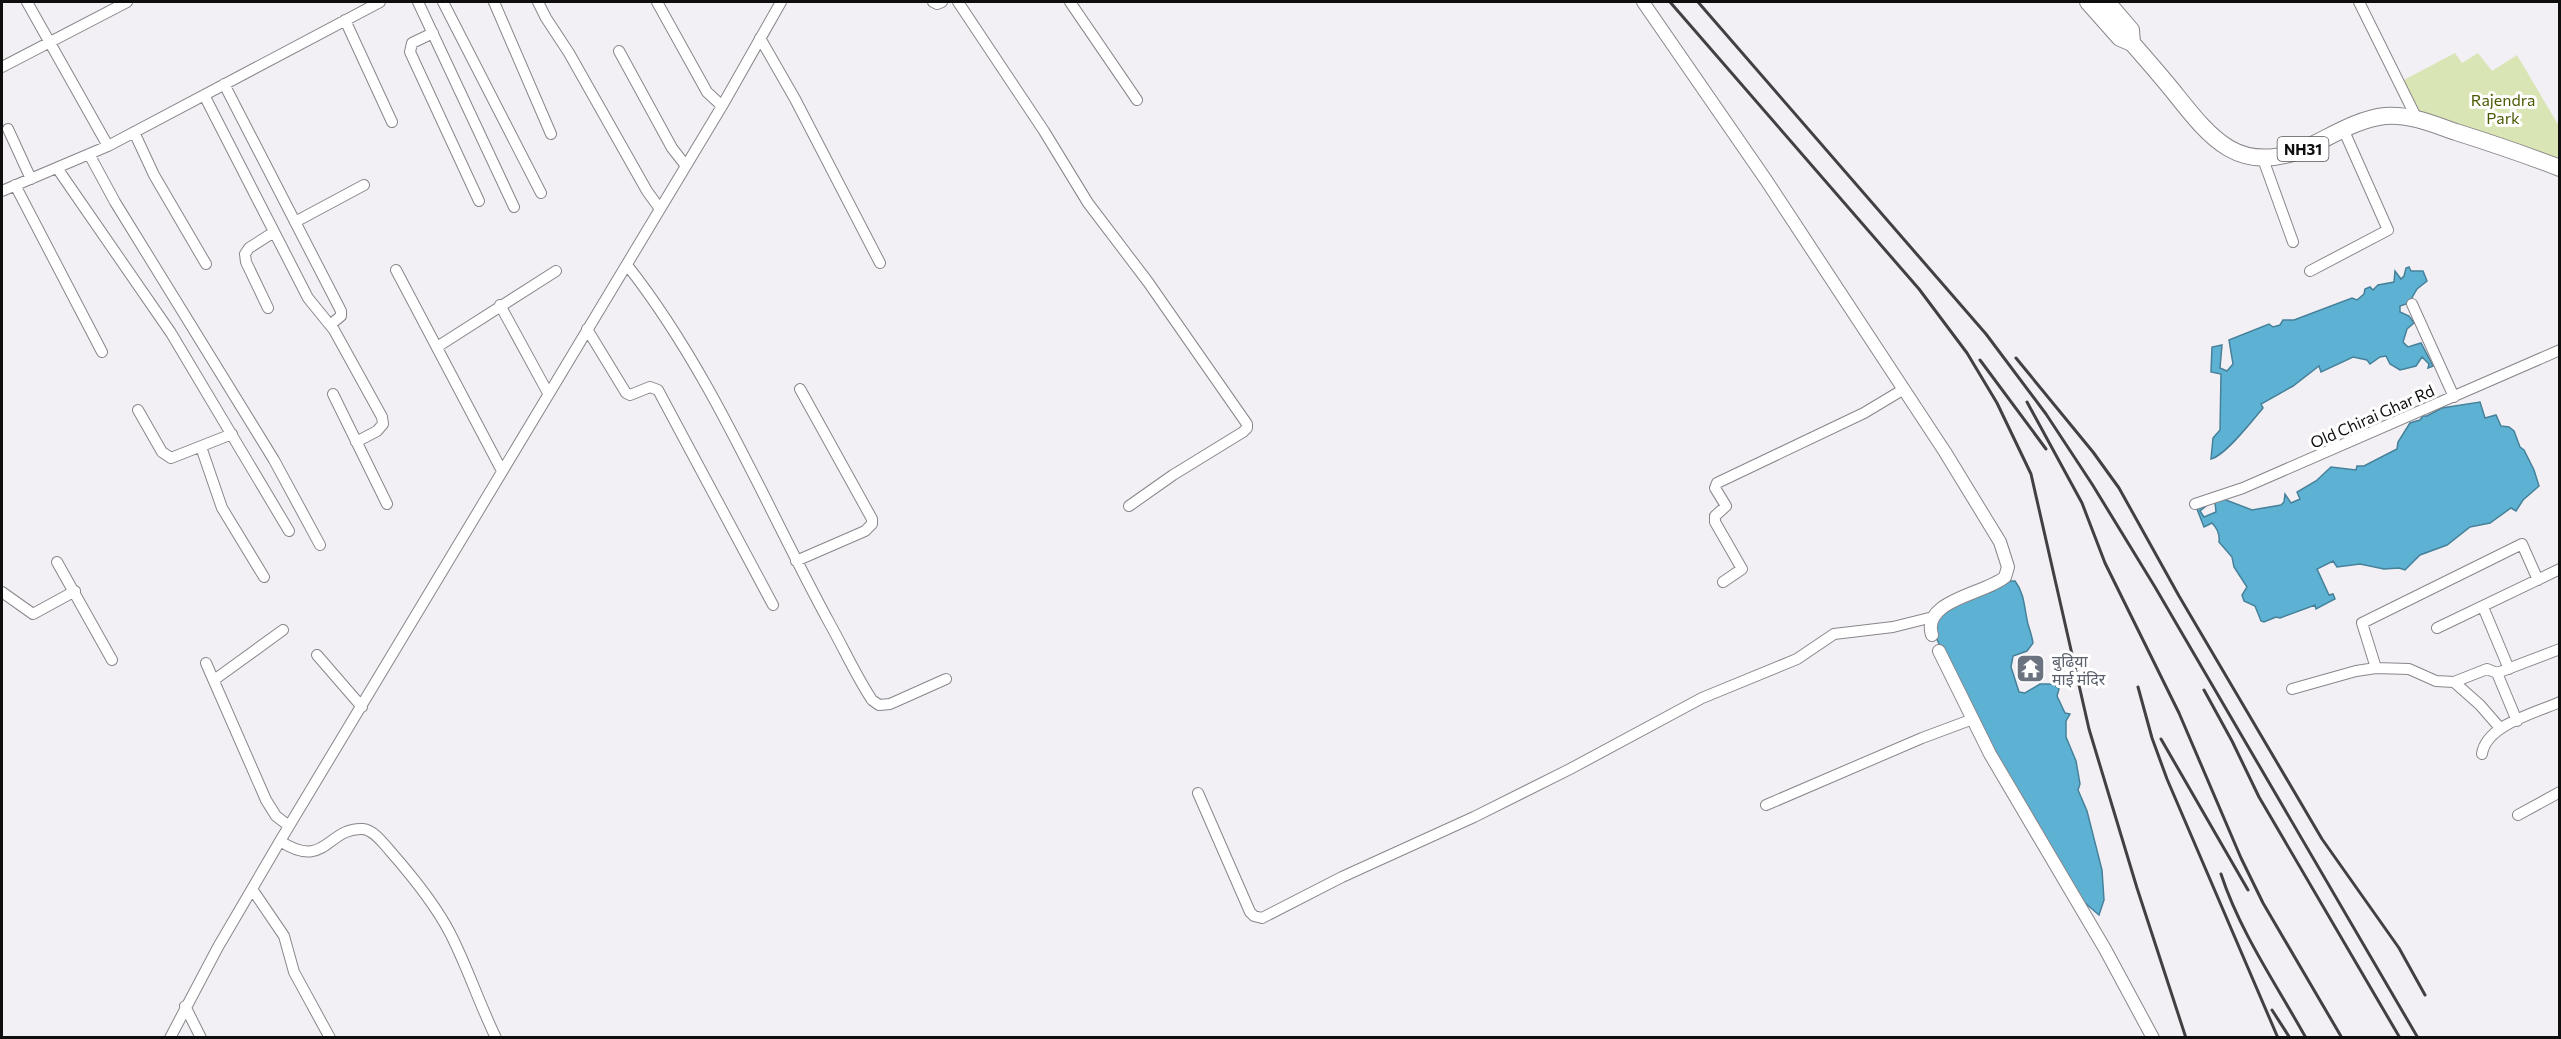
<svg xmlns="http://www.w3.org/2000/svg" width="2561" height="1039" viewBox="0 0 2561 1039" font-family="Commissioner,'Noto Sans Devanagari',sans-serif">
	<rect width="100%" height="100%" fill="#f3f0f5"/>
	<path fill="#dae5b6" d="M2455 53 2462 63 2478 53 2492 71 2517 55 2559 126V170L2418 118 2400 82Z"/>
	<path fill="#5db2d4" stroke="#468199" stroke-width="1.5" d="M2409 267 2411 271H2423L2427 281 2417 289 2409 303 2400 306V312L2409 316 2414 323 2407 329 2403 342 2408 347 2421 343 2433 366 2428 368 2429 364 2422 357 2416 366 2400 370 2390 364 2386 356 2380 357 2370 364 2367 360 2353 357 2321 372 2319 366 2293 386 2261 404 2263 408C2253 420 2225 456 2211 459L2213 438 2220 430 2221 374 2211 372 2212 347 2222 345 2220 368 2227 371 2233 364 2229 340 2269 324 2273 327 2280 325 2283 320H2294L2352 298 2357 300 2364 294 2365 289 2370 287 2373 290 2378 285 2394 282 2395 271 2401 279 2404 276 2406 268Z
		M2480 402 2485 418 2496 415 2501 426 2509 427 2514 431 2520 447 2524 450 2534 470 2539 486 2523 500 2516 511 2511 508 2490 523 2470 527 2447 545 2420 555 2405 570 2399 568 2384 569 2360 564 2337 567 2333 561 2317 569 2329 595 2333 594 2335 599 2316 609 2315 605 2280 618 2276 617 2264 622 2261 621 2255 606 2244 601 2242 595 2247 587 2234 567 2232 557 2219 542C2220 534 2217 528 2212 523L2204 527 2197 509 2211 502 2200 511 2204 517 2216 512 2215 502 2221 498 2252 510 2281 505 2284 502 2285 494 2291 503 2300 499 2297 492 2316 481 2331 467 2356 470 2357 466H2364L2397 449 2398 442 2410 423 2420 420 2423 416H2427L2442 408Z
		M2010 581H2015C2025 594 2024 608 2028 624 2030 631 2032 636 2033 643L2027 651 2013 656 2011 667 2019 692 2025 693 2040 684H2053L2059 689 2057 696 2065 713 2070 714 2066 721V737L2076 761 2080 784 2078 790 2087 811 2102 870 2104 900 2099 915 2084 902 2016 791 1933 632 1940 612 1993 591Z"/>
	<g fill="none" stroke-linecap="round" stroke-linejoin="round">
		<defs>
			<path id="minor" d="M27 2 108 146
				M418 2 514 207
				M443 2 541 193
				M494 2 551 134
				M538 2 546 18 569 53 647 191 660 209
				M657 2 707 92 722 106
				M933 2 937 4 942 2
				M958 2 1044 131 1088 203 1148 282 1247 424V428L1243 432 1173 475 1129 506
				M1070 2 1137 100
				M2359 2 2417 119
				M345 20 392 122
				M433 33 412 43 410 52 479 201
				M760 38 795 99 880 263
				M619 51 672 148 686 166
				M2 67 127 2
				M224 84 341 311V316L330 325
				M204 95 308 298 334 330 382 417 383 424 377 431 356 442
				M8 129 31 179
				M134 132 154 175 206 264
				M89 154 115 202 274 460 320 545
				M2263 159 2293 242
				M57 168 171 333 289 531
				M15 185 102 352
				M2 191 108 146 380 2
				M295 222 364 185
				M627 265C712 373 764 503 830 624 844 649 856 676 872 700L879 705 890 704 946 679
				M396 270 502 471
				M2310 271 2388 230 2344 131
				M2412 304 2454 397
				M500 305 548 393
				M268 308 246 262 245 254 249 248 274 232
				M587 329 626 393 630 395 650 387 658 390 773 605
				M437 347 556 271
				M333 394 387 504
				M138 410 162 452 171 458 232 434
				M201 447 222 508 264 577
				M2195 504 2243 488 2560 350
				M796 561 865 531 872 524V519L800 389
				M57 562 112 660
				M1723 582 1742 569 1715 522V516L1726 506 1715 488 1717 483 1864 413 1904 389
				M2 592 33 614 75 591
				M2483 607 2509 669
				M2437 628 2560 569
				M317 655 362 707
				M206 663 266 800 276 816 289 826
				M2376 668 2362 623 2522 544 2538 580
				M2497 673 2517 721
				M214 680 283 630
				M2454 682 2487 669 2497 673 2560 649
				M2292 689 2356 671 2376 668 2409 669 2436 681 2454 682 2480 705 2500 728
				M2482 754C2486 725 2535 713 2560 702
				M1198 793 1250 912 1254 916 1262 918 1342 877 1474 817 1570 769 1702 698 1797 659 1834 634 1893 627 1933 617
				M1766 805 1922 738 1973 719
				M2518 815 2560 792
				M280 841C326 871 327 827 363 829 374 830 384 844 391 852 412 876 435 904 450 933 467 966 479 1003 496 1038
				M252 889 284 936 294 972 330 1038
				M185 1006 201 1038
				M170 1038 218 947 280 841 722 106 781 2"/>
			<path id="tertiary" d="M1643 2 1766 180 1945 452 2000 542 2008 567 2005 577C1985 594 1921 600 1932 635
				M1939 651 1990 754 2105 949 2153 1038"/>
			<path id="trunk" d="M2088 2 2120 38 2132 43
				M2107 2 2131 30 2132 43C2146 59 2160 75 2173 91 2209 136 2237 175 2301 150 2327 139 2356 119 2385 116 2410 114 2433 124 2456 132 2491 143 2526 155 2560 168"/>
		</defs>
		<use href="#minor" stroke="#89868b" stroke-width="12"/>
		<use href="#tertiary" stroke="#89868b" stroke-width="14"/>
		<use href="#trunk" stroke="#89868b" stroke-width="18"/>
		<use href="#minor" stroke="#fff" stroke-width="10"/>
		<use href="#tertiary" stroke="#fff" stroke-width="12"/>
		<use href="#trunk" stroke="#fff" stroke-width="16"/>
		<path stroke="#424042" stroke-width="3" d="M1670 2 1919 289 1967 353 1997 403 2031 474 2089 729 2137 888 2186 1038
			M1698 2 1986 334 2046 414 2092 484 2155 587 2418 1038
			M2016 358 2093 452 2119 488 2179 596 2322 839 2399 948 2425 995
			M1980 360 2046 449
			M2027 402 2082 503 2105 563 2179 713 2241 858 2263 903 2342 1038
			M2138 687 2152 738 2167 779 2278 1038
			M2204 690 2232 741 2259 797 2400 1038
			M2161 739 2248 890
			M2221 874C2240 932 2276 984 2306 1038
			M2272 1010 2290 1038"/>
	</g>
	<defs>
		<symbol id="temple-square" viewBox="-11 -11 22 22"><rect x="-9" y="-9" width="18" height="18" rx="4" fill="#6b7280" stroke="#fff"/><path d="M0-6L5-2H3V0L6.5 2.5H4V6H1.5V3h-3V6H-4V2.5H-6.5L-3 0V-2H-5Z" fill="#fff"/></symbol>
	</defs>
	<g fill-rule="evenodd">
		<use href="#temple-square" x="2014" y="652" width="33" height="33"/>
	</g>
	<g text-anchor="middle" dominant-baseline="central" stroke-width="6" stroke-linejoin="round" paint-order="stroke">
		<rect fill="#fff" stroke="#575657" stroke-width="1.5" x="2277.5" y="137" width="51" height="24" rx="4.5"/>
		<g font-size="15" font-weight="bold" fill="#0f0e0f">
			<text x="2303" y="149">NH31</text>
		</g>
		<g font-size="16" fill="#4c5903" stroke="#fff">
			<text x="2503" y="99">Rajendra<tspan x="2503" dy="18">Park</tspan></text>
		</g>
		<g font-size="16" fill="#0f0e0f" stroke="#fff">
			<text transform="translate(2372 416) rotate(-24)">Old Chirai Ghar Rd</text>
		</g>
		<g font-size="16" fill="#5b616d" stroke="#fff" text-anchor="start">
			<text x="2052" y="660">बुढ़िया<tspan x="2052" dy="18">माई मंदिर</tspan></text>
		</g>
	</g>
	<rect width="2561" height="1039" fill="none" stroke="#0f0e0f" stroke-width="6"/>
</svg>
